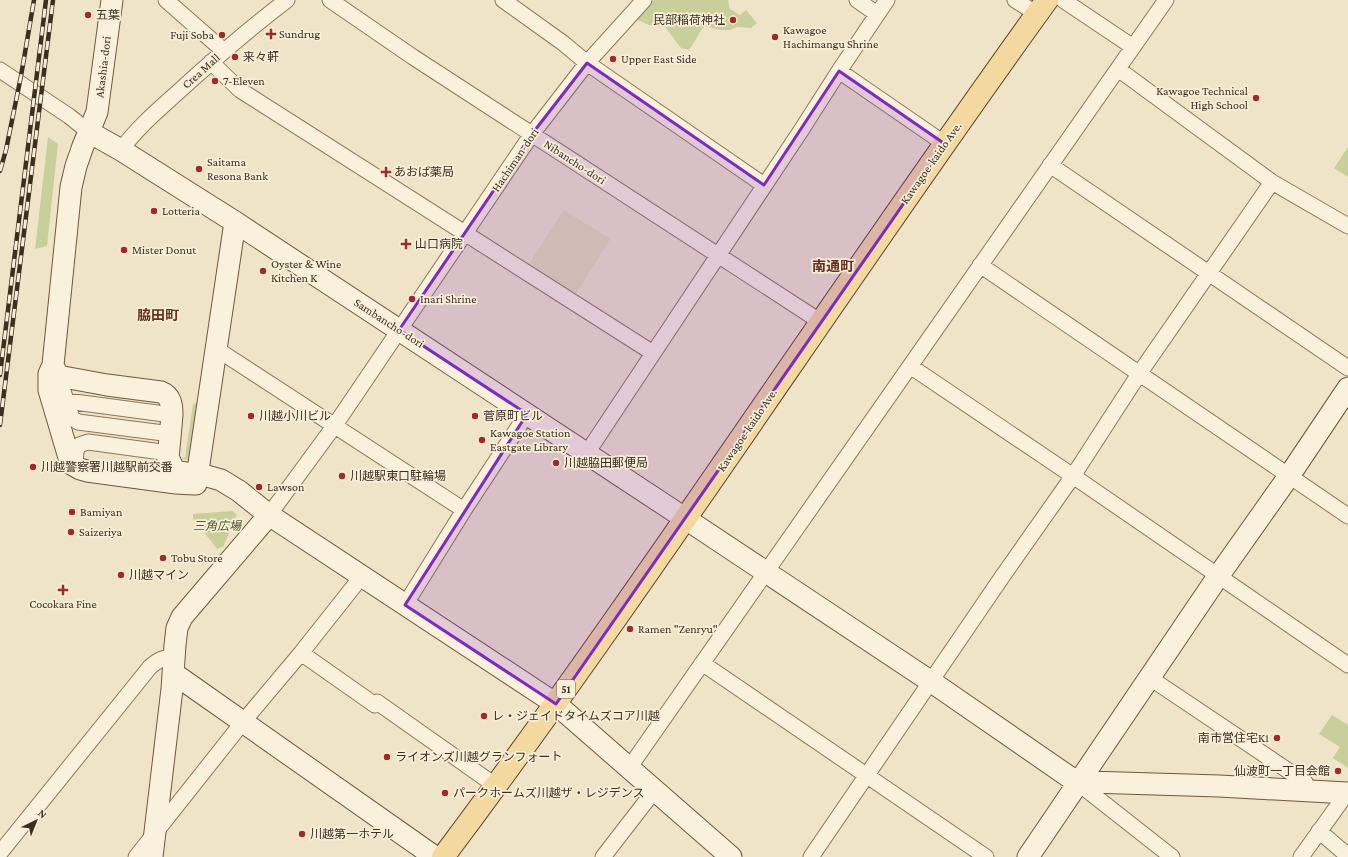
<svg xmlns="http://www.w3.org/2000/svg" width="1348" height="857" viewBox="0 0 1348 857" font-family="'Crimson Pro','Noto Sans JP',serif">
	<rect width="100%" height="100%" fill="#f0e4c8"/>
	<path fill="#e6deb5" d="M564 210 610 239 574 297 527 267Z"/>
	<path fill="#c9cf9b" d="M655 0H728L730 9 740 15 746 10 757 23 751 28 737 27 730 30H720L705 26C699 32 695 42 689 50L681 48 665 27 649 25 636 19 649 3Z
		M48 137 58 144 47 246 35 249Z
		M1348 147V177L1334 168Z
		M198 401 189 460 177 458V457L185 458 193 405Z
		M232 511 237 515 223 547 217 549 193 518V514Z
		M1332 715 1348 725V768L1333 758 1340 747 1319 734Z"/>
	<g fill="none" stroke-linecap="round" stroke-linejoin="round">
		<defs>
			<path id="street" d="M166 0 224 51
				M330 0 413 57 821 322
				M503 0 563 43 587 63 764 185
				M857 0 877 14
				M1015 0 1037 14
				M1063 0 1133 47
				M211 62 240 90 653 353
				M1118 69 1272 182 1348 226
				M0 70 69 116 89 132
				M839 71 945 144
				M121 150C137 128 157 111 177 93 212 61 249 29 287 0
				M1050 165 1348 368
				M980 265 1348 516
				M215 348 464 510
				M910 366 1073 476 1348 665
				M58 376 72 418 78 422 171 434
				M67 401 172 415
				M587 453 802 129 839 71 887 0
				M75 466 76 451 79 445 88 442 169 453
				M269 515 335 425 532 134 587 63 644 0
				M405 605 464 510 527 414
				M301 653 375 705 377 702 496 786
				M702 663 986 857
				M1150 678 1305 782 1309 791
				M629 768 1166 0
				M1078 783 1172 857
				M1319 831 1348 856
				M0 853 150 667C158 660 164 657 174 657
				M136 857 243 722 301 653 362 576
				M603 857 654 791
				M811 857 1002 577 1073 476 1139 374 1272 182
				M1301 857 1347 793"/>
			<path id="secondary" d="M112 0 97 112 83 146 76 166 71 187 53 365 49 374V390L70 461 73 465 80 469 87 471 176 483 194 484
				M89 132 121 150 235 222 686 519 939 687 1078 783 1089 782 1219 786 1348 793
				M53 365 58 376 107 385 161 392C171 396 172 405 172 415L167 470
				M168 457 174 470 179 472 207 476 221 480 239 491 269 515 556 704 731 857
				M196 484 235 222
				M173 673 435 857
				M152 857 172 689 175 645 177 628 182 617 269 515
				M1028 857 1219 575 1289 476 1348 388"/>
			<path id="primary" d="M443 857C653 577 842 283 1047 0"/>
		</defs>
		<use href="#street" stroke="#8d765c" stroke-width="17"/>
		<use href="#secondary" stroke="#6f573f" stroke-width="23"/>
		<use href="#primary" stroke="#5b4430" stroke-width="24"/>
		<use href="#street" stroke="#faf1dc" stroke-width="15"/>
		<use href="#secondary" stroke="#faf1dc" stroke-width="21"/>
		<use href="#primary" stroke="#f3d9a0" stroke-width="22"/>
		<defs>
			<path id="rail" d="M0 171 6 150 21 76 34 0
				M0 375 46 0
				M0 425 53 0"/>
		</defs>
		<use href="#rail" stroke="#3d2e20" stroke-width="4.5"/>
		<use href="#rail" stroke="#f7eed8" stroke-width="3" stroke-dasharray="9" stroke-linecap="butt"/>
	</g>
	<path fill="#7b2cbf" fill-opacity="0.2" stroke="#7b2cbf" stroke-width="3" stroke-linejoin="round" d="M587 63 764 185 839 71 945 144 556 704 405 605 527 414 399 330 532 134Z"/>
	<g fill="#9e2a2b" stroke="#f7eed8" stroke-width="1.5">
		<circle cx="88" cy="15" r="4"/>
		<circle cx="733" cy="20" r="4"/>
		<path d="M269 28h4v4h4v4h-4v4h-4v-4h-4v-4h4z"/>
		<circle cx="222" cy="35" r="4"/>
		<circle cx="775" cy="37" r="4"/>
		<circle cx="235" cy="57" r="4"/>
		<circle cx="613" cy="59" r="4"/>
		<circle cx="215" cy="81" r="4"/>
		<circle cx="1256" cy="98" r="4"/>
		<circle cx="199" cy="169" r="4"/>
		<path d="M384 166h4v4h4v4h-4v4h-4v-4h-4v-4h4z"/>
		<circle cx="154" cy="211" r="4"/>
		<path d="M404 238h4v4h4v4h-4v4h-4v-4h-4v-4h4z"/>
		<circle cx="124" cy="250" r="4"/>
		<circle cx="263" cy="271" r="4"/>
		<circle cx="412" cy="299" r="4"/>
		<circle cx="251" cy="416" r="4"/>
		<circle cx="475" cy="416" r="4"/>
		<circle cx="482" cy="440" r="4"/>
		<circle cx="556" cy="463" r="4"/>
		<circle cx="33" cy="467" r="4"/>
		<circle cx="342" cy="476" r="4"/>
		<circle cx="259" cy="487" r="4"/>
		<circle cx="72" cy="512" r="4"/>
		<circle cx="71" cy="532" r="4"/>
		<circle cx="163" cy="558" r="4"/>
		<circle cx="121" cy="575" r="4"/>
		<path d="M61 584h4v4h4v4h-4v4h-4v-4h-4v-4h4z"/>
		<circle cx="630" cy="629" r="4"/>
		<circle cx="484" cy="716" r="4"/>
		<circle cx="1277" cy="738" r="4"/>
		<circle cx="387" cy="757" r="4"/>
		<circle cx="1338" cy="771" r="4"/>
		<circle cx="445" cy="793" r="4"/>
		<circle cx="302" cy="834" r="4"/>
	</g>
	<g text-anchor="middle" dominant-baseline="central" stroke-width="3.5" stroke-linejoin="round" paint-order="stroke">
		<rect fill="#f7eed8" stroke="#756857" stroke-width="1" x="557" y="680" width="18" height="18" rx="3"/>
		<g font-size="11" font-weight="bold" fill="#3d2e20">
			<text x="566" y="689">51</text>
		</g>
		<g font-size="12" fill="#3d2e20" stroke="#f7eed8" text-anchor="start">
			<text x="96" y="15">五葉</text>
			<text x="725" y="20" text-anchor="end">民部稲荷神社</text>
			<text x="783" y="30">Kawagoe<tspan x="783" dy="14">Hachimangu Shrine</tspan></text>
			<text x="279" y="34">Sundrug</text>
			<text x="214" y="35" text-anchor="end">Fuji Soba</text>
			<text x="243" y="57">来々軒</text>
			<text x="621" y="59">Upper East Side</text>
			<text x="223" y="81">7-Eleven</text>
			<text x="1248" y="91" text-anchor="end">Kawagoe Technical<tspan x="1248" dy="14">High School</tspan></text>
			<text x="207" y="162">Saitama<tspan x="207" dy="14">Resona Bank</tspan></text>
			<text x="394" y="172">あおば薬局</text>
			<text x="162" y="211">Lotteria</text>
			<text x="415" y="244">山口病院</text>
			<text x="132" y="250">Mister Donut</text>
			<text x="271" y="264">Oyster &amp; Wine<tspan x="271" dy="14">Kitchen K</tspan></text>
			<text x="420" y="299">Inari Shrine</text>
			<text x="259" y="416">川越小川ビル</text>
			<text x="483" y="416">菅原町ビル</text>
			<text x="490" y="433">Kawagoe Station<tspan x="490" dy="14">Eastgate Library</tspan></text>
			<text x="564" y="463">川越脇田郵便局</text>
			<text x="41" y="467">川越警察署川越駅前交番</text>
			<text x="350" y="476">川越駅東口駐輪場</text>
			<text x="267" y="487">Lawson</text>
			<text x="80" y="512">Bamiyan</text>
			<text x="79" y="532">Saizeriya</text>
			<text x="171" y="558">Tobu Store</text>
			<text x="129" y="575">川越マイン</text>
			<text x="63" y="604" text-anchor="middle">Cocokara Fine</text>
			<text x="638" y="629">Ramen "Zenryu"</text>
			<text x="492" y="716">レ・ジェイドタイムズコア川越</text>
			<text x="1269" y="738" text-anchor="end">南市営住宅K1</text>
			<text x="395" y="757">ライオンズ川越グランフォート</text>
			<text x="1330" y="771" text-anchor="end">仙波町一丁目会館</text>
			<text x="453" y="793">パークホームズ川越ザ・レジデンス</text>
			<text x="310" y="834">川越第一ホテル</text>
		</g>
		<g font-size="12" fill="#3d2e20" stroke="#f7eed8">
			<text transform="translate(103 67) rotate(-83)">Akashia-dori</text>
			<text transform="translate(201 71) rotate(-42)">Crea Mall</text>
			<text transform="translate(515 160) rotate(-56)">Hachiman-dori</text>
			<text transform="translate(575 162) rotate(33)">Nibancho-dori</text>
			<text transform="translate(931 163) rotate(-55)">Kawagoe-kaido Ave.</text>
			<text transform="translate(389 323) rotate(33)">Sambancho-dori</text>
			<text transform="translate(747 430) rotate(-56)">Kawagoe-kaido Ave.</text>
		</g>
		<g font-size="12" font-style="italic" fill="#4d5a26" stroke="#f7eed8">
			<text x="217" y="526">三角広場</text>
		</g>
		<g font-size="14" font-weight="bold" fill="#6b2e1e" stroke="#f7eed8">
			<text x="833" y="266">南通町</text>
			<text x="158" y="315">脇田町</text>
		</g>
	</g>
	<g transform="translate(36 821) rotate(43)" stroke="#f7eed8" stroke-width="3" paint-order="stroke">
	<path d="M0-3L7 15L0 10L-7 15Z" fill="#3d2e20"/>
	<text y="-6" font-size="11" font-weight="bold" text-anchor="middle" fill="#3d2e20">N</text>
	</g>
</svg>
